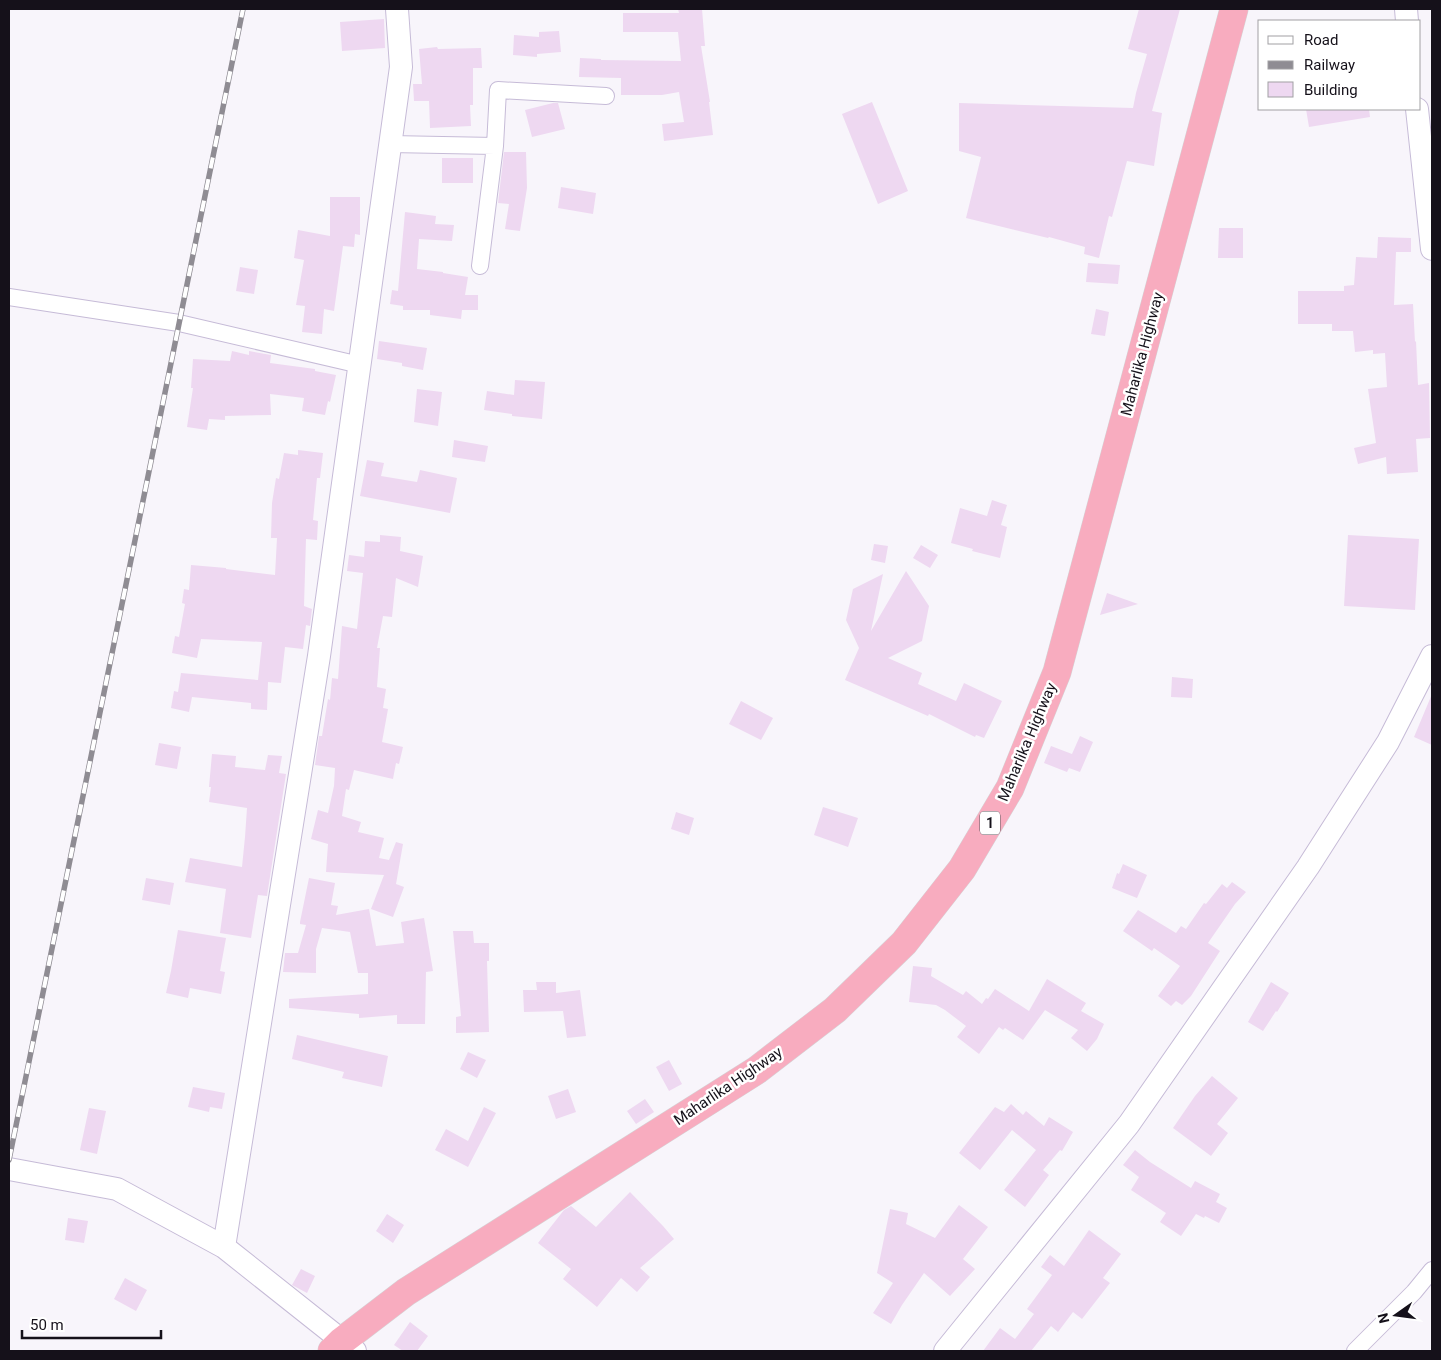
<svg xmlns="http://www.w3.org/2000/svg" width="1441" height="1360" viewBox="0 0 1441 1360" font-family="Roboto,sans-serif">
	<rect width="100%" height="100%" fill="#f8f5fb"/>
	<path fill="#eed8f1" d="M678 9H702L705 46H701L710 102H709L713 135 664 141 662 124 684 122 679 92 662 95H621V78L579 77 580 58 601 59V60L681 61 678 32H623V13H679Z
		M1139 9H1180L1152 111 1162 113 1154 166 1127 161 1112 217 1109 216 1099 258 1084 254 1085 247 1049 237 1048 238 966 218 981 157 959 151V103L1133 108 1136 93 1147 54 1128 49Z
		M384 19 385 48 342 51 340 22Z
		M559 31 561 52 537 54V57L513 55 514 35 539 37V32Z
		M437 47 438 49 481 48 482 68H473V105H470L471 126 430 128 429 101H414L413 84H422L419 49Z
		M872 102 908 191 878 204 842 114Z
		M553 103H558L565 129 532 137 525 110Z
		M1306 109H1369L1370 117 1309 127Z
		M504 152H526L527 188 520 231 505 229 509 204 498 203Z
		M442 158H473V183H442Z
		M561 187 596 193 593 214 558 208Z
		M330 197H360V235L355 234 354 247 343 246 334 311 324 309 322 334 302 332 305 306 296 305 304 260 294 258 298 230 330 236Z
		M405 212 436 216 435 224 454 225 452 241 419 239 417 269 443 272V273L468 277 465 295H478V310H462L461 319 430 315V310H403V306L390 304 392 290 398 291Z
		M1219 228H1243V258H1218Z
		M1378 237 1411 238V252H1396L1394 305 1413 304 1415 342 1416 341 1418 385 1429 383 1430 438 1416 439 1418 472 1387 474 1386 457 1358 464 1354 448 1376 443 1368 389 1387 387 1385 353 1373 354V350L1355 352 1353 331H1332V324H1298V291H1344V286L1354 285 1356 257 1377 258Z
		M1088 263 1120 265 1118 284 1086 282Z
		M240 267 258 270 254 294 236 291Z
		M1096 309 1109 312 1105 336 1091 334Z
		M379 341 427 348 423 370 402 366V363L377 359Z
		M232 351 249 355V351L271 355 270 363 315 369V371L336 375 330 402 328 401 325 415 302 411 304 398 270 394 271 415 225 416V420L209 419 207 430 187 427 193 388H191L193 359 230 361Z
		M515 380 545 382 542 419 512 416V414L484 410 487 391 514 395Z
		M417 389 442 392 438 426 414 422Z
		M454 440 488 446 485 462 452 457Z
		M298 450 323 453 320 478H317L313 520 318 521 317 540 306 539 304 606 312 609 310 626 306 625 303 649 285 647 281 683 268 682 267 710 251 709V703L192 697 189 712 171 708 174 691 178 692 181 673 258 680 262 642 201 639 197 658 172 653 175 636 179 637 185 604 182 603 184 589 189 590 191 565 226 568V569L275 575 277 538H271L272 503 276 478 279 479 284 453 298 455Z
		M367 460 384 463 381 476 417 482 420 470 457 478 450 513 360 496Z
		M992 500 1007 505 1001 525 1007 527 1000 558 972 551 973 549 951 543 960 508 987 516Z
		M380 535 401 537 400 551 423 556 418 587 396 578 392 617 383 616 377 648H380L377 687 386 689 383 708 388 709 382 742 403 747 399 764 396 763 393 779 354 770 349 790 346 789 342 816 361 822 358 832 384 838 379 858 389 860 396 842 403 844 396 884 404 887 393 917 371 909 384 875 326 872 328 844 311 839 318 810 328 813 334 786 335 768 315 765 319 736H322L328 699 330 700 332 678 338 679 342 626 357 629 363 573 347 571 349 555 364 557 365 541 380 542Z
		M1348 535 1419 539 1415 610 1344 606Z
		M874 544 888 546 885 563 871 560Z
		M921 545 938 555 930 568 913 558Z
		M906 571 929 606 922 641 888 658 922 673 918 684 956 701 964 683 1002 701 984 738 976 735 975 737 929 714 928 716 845 680 859 648 846 620 853 589 883 574 871 631Z
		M1107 593 1138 604 1100 615Z
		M1172 677 1193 679 1192 698 1171 697Z
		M1432 694V745L1414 737Z
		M741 701 773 718 761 740 729 724Z
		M1080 736 1093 742 1080 772 1069 768 1067 772 1044 763 1051 746 1072 754Z
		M159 743 181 747 177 769 155 765Z
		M212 754 236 756 235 767 265 770 268 755 282 756 279 773 286 774 267 896 258 895 251 938 220 933 226 889 185 882 190 858 242 867 245 837 247 808 209 802 211 787H209Z
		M823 807 858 818 848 847 814 835Z
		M676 812 694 818 689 835 671 829Z
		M1123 864 1147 875 1137 898 1112 888 1117 873 1119 874Z
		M146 878 174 883 170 905 142 900Z
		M309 878 335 883 331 905 338 906 336 915 369 909 376 946 404 943 401 922 424 918 433 971 426 972 425 1024H397V1015L359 1018V1014L289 1008V999L368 994V973H358L350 932 322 928 316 949V973L283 972 285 953H298L306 925 300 924V922Z
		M1232 882 1246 892 1235 904 1208 943 1220 951 1191 996 1182 1005 1176 1001 1171 1006 1158 996 1180 966 1154 948 1152 951 1123 931 1138 910 1176 933 1181 926 1186 929 1204 903 1206 904 1222 884 1227 888Z
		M178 930 226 938 220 971 225 972 221 994 190 988 188 998 166 993 171 971Z
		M453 931H473L474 943H489V961H487L489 1032 456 1033V1017L461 1016Z
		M913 966 932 968 931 976 963 995 966 991 982 1004 986 998 988 999 995 989 1029 1011 1047 979 1086 1003 1081 1011 1104 1024 1097 1039 1087 1051 1071 1038 1078 1030 1045 1010 1023 1040 1005 1028 1003 1030 999 1027 979 1054 957 1037 966 1026 945 1010 936 1005 909 1002Z
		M536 982H556V993L580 990 586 1036 567 1038 563 1011 524 1012 523 990H537Z
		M1271 982 1289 993 1277 1012 1276 1011 1263 1031 1248 1022Z
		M297 1035 388 1056 382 1087 342 1078 344 1072 292 1059Z
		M468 1052 486 1060 477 1078 460 1069Z
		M669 1060 682 1084 669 1091 656 1067Z
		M1212 1076 1238 1098 1217 1124 1228 1133 1211 1156 1173 1128 1195 1096Z
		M193 1087 225 1093 222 1109 210 1107 209 1112 188 1107Z
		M568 1089 576 1112 556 1119 548 1096Z
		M645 1099 654 1112 636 1124 627 1111Z
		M1011 1104 1023 1115 1026 1111 1044 1126 1049 1117 1073 1132 1062 1151 1060 1150 1043 1170 1049 1175 1025 1207 1004 1190 1036 1150 1012 1130 980 1170 959 1153 995 1107 1004 1112Z
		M484 1107 496 1113 468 1167 435 1150 446 1129 468 1141Z
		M89 1108 106 1111 97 1154 80 1150Z
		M1135 1150 1150 1162 1191 1188 1195 1181 1220 1194 1216 1202 1227 1208 1219 1223 1205 1216 1204 1218 1196 1214 1181 1236 1160 1222 1166 1213 1131 1190 1139 1177 1123 1165Z
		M630 1192 663 1226 674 1239 640 1268 650 1277 637 1292 621 1278 597 1307 563 1279 571 1269 538 1243 564 1210 571 1206 596 1227Z
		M959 1205 988 1227 963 1259 975 1269 950 1296 924 1273 902 1305 891 1324 873 1313 893 1283 877 1273 890 1209 908 1213 906 1224 935 1238Z
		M387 1214 404 1225 393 1243 376 1231Z
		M68 1218 88 1221 84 1243 65 1240Z
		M1089 1230 1121 1254 1103 1278 1110 1283 1082 1319 1073 1312 1058 1332 1051 1326 1031 1351H983L1000 1328 1015 1339 1034 1314 1027 1309 1052 1275 1041 1267 1050 1255 1064 1266Z
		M301 1269 315 1276 307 1293 292 1285Z
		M125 1278 147 1290 136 1311 114 1299Z
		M410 1322 428 1336 417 1351H403L394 1345Z"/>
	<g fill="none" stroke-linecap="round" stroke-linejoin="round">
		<defs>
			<path id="street" d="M390 144 495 146 498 90 606 96
				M480 266 495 146
				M9 297 179 323 360 365
				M1355 1351 1414 1292 1432 1270"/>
			<path id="secondary" d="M1406 9 1407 21
				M1417 109 1432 249
				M9 1169 117 1189 224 1247 355 1351
				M224 1247 319 656 401 67 397 9
				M945 1351 1129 1124 1308 867 1388 742 1432 656"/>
			<path id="highway" d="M332 1351 342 1341 406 1292 757 1070 835 1010 904 943 962 869 1010 788 1057 672 1234 9"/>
		</defs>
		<use href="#street" stroke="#c6bbd7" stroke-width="18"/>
		<use href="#secondary" stroke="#c6bbd7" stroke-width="24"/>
		<use href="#highway" stroke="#d5d4d6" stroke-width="29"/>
		<use href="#street" stroke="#fff" stroke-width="16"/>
		<use href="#secondary" stroke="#fff" stroke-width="22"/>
		<use href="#highway" stroke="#f8acbf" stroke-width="28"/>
		<defs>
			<path id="rail" d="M9 1160 243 9"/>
		</defs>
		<use href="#rail" stroke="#8f8c93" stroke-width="5.5"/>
		<use href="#rail" stroke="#fff" stroke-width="4" stroke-dasharray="11" stroke-linecap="butt"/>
	</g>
	<g text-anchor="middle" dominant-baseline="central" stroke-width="5" stroke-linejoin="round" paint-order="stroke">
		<rect fill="#fff" stroke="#5b585f" stroke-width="1" x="980" y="811.5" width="20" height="23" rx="4"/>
		<g font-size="14" font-weight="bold" fill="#15111a">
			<text x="990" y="823">1</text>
		</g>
		<g font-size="15" fill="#15111a" stroke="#fff">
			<text transform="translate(1142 354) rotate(-75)">Maharlika Highway</text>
			<text transform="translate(1027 742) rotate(-67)">Maharlika Highway</text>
			<text transform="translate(728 1086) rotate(-34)">Maharlika Highway</text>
		</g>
	</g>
	<rect width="1441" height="1360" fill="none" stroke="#15111a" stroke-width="20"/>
	<rect x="1258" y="20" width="162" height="90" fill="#ffffff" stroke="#a1a0a3"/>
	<rect x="1268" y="36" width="25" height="8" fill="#ffffff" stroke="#a1a0a3"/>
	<text x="1304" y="45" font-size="15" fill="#15111a">Road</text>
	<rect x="1268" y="61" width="25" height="8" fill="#8f8c93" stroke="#a1a0a3"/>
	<text x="1304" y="70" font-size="15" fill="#15111a">Railway</text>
	<rect x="1268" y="82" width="25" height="15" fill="#eed8f1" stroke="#a1a0a3"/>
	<text x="1304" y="95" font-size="15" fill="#15111a">Building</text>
	<g transform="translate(1396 1315) rotate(256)" stroke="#ffffff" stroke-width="4" paint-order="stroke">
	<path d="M0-4L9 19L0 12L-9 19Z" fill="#15111a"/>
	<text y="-8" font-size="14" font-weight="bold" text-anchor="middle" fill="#15111a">N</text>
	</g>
	<path d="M22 1330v8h139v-8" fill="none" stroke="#15111a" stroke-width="2.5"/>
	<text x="30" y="1330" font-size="15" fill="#15111a" stroke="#ffffff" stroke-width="4" paint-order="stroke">50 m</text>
</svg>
